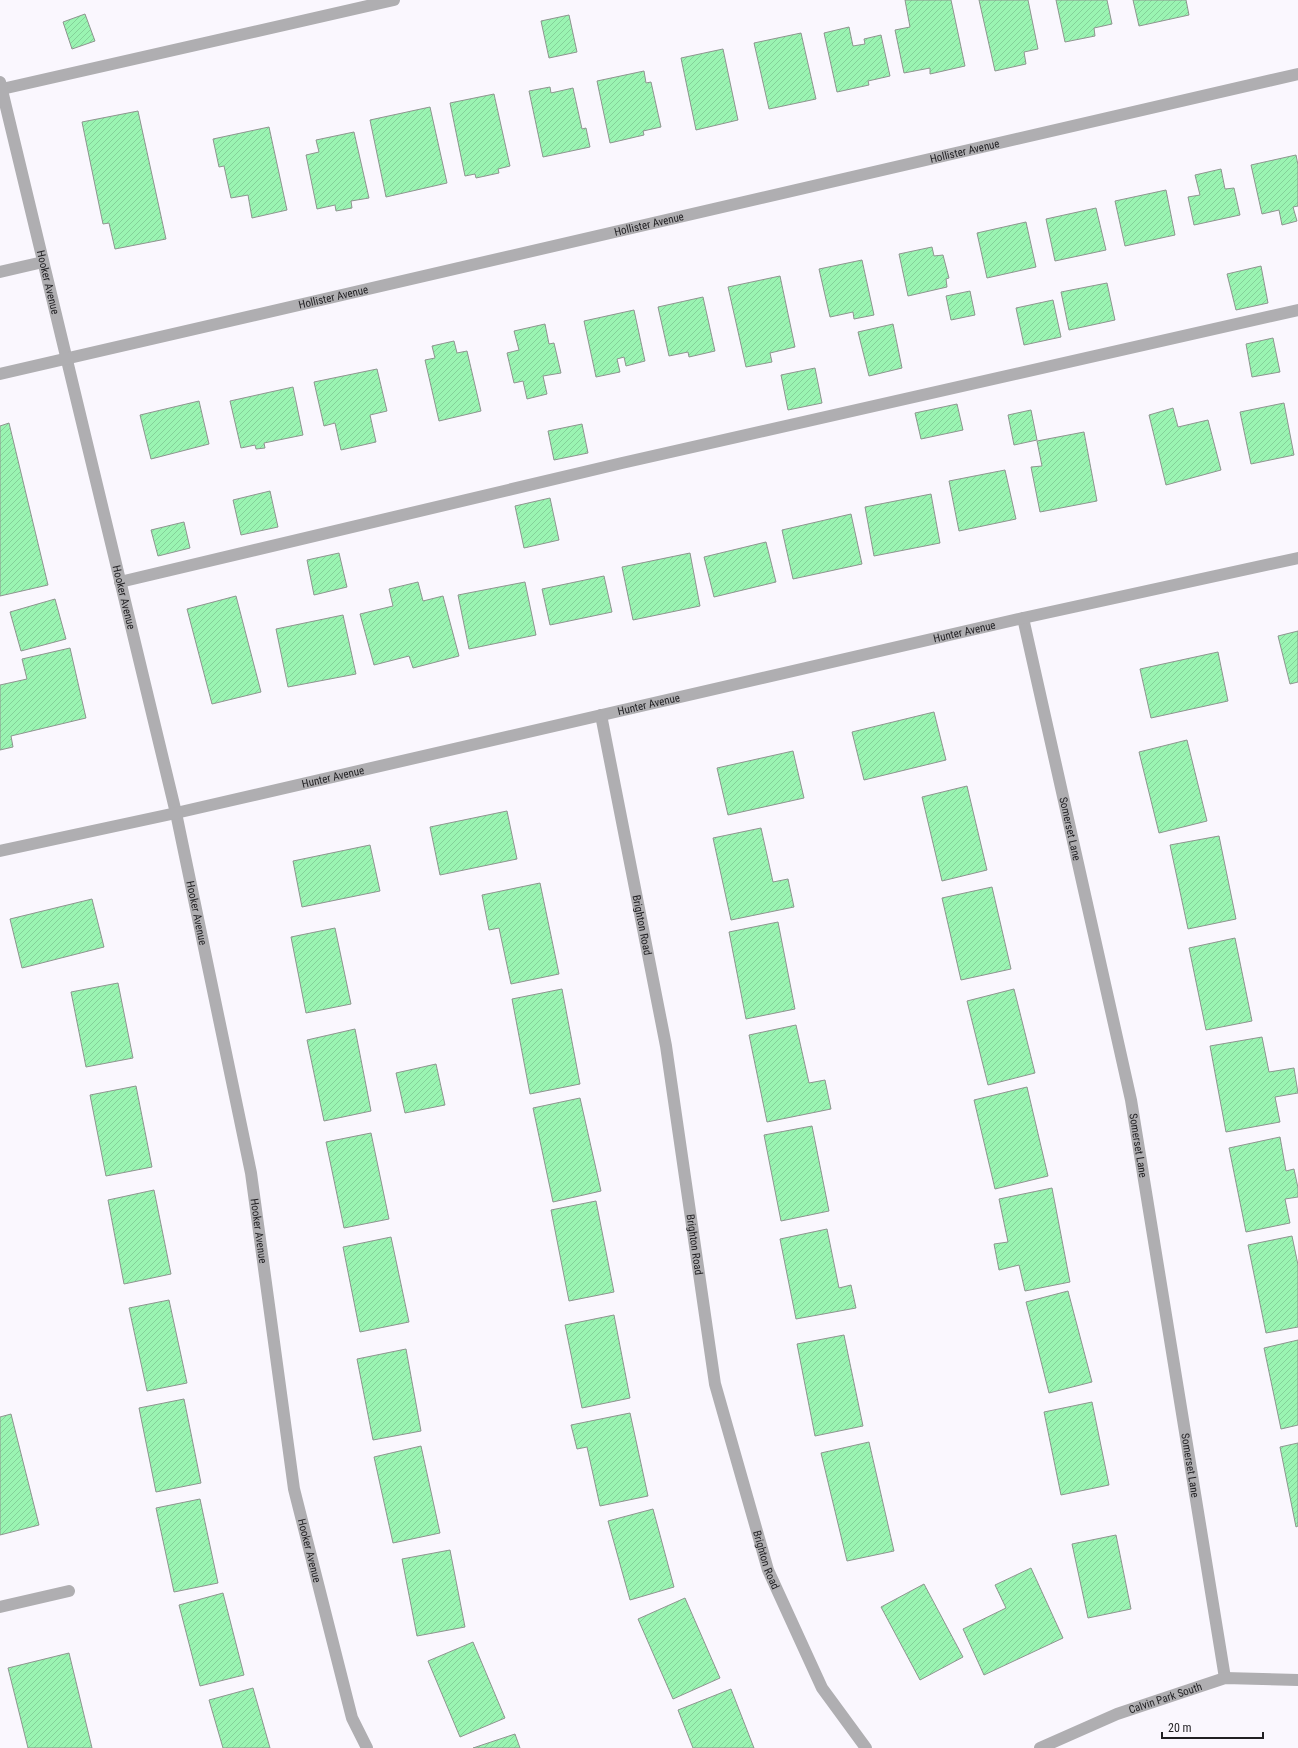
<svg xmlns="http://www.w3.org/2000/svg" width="1298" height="1748" viewBox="0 0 1298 1748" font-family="'Roboto Condensed',sans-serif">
	<defs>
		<pattern id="building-hatch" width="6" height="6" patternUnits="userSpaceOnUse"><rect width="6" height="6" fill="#9af4b2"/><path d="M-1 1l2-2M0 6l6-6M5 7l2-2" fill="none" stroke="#84d199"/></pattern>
	</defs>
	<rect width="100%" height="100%" fill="#faf7fe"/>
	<path fill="url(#building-hatch)" stroke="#8e958f" d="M905 0H951L965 66 930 74V68L904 73 895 30 910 27Z
		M979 0H1028L1038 49 1024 52 1026 64 995 71Z
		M1056 0H1107L1112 24 1094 28 1095 36 1065 42Z
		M1133 0H1186L1189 15 1139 26Z
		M85 14 95 41 72 49 63 22Z
		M569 15 577 52 549 58 541 21Z
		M849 27 853 46 865 44 864 39 881 35 890 76 868 81 869 85 837 92 824 33Z
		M801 33 816 99 769 109 754 43Z
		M723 49 738 120 696 130 681 58Z
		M644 71 646 83 651 82 661 127 643 131 644 135 610 143 597 81Z
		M550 87 551 93 573 88 582 129 586 128 590 147 543 157 529 91Z
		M494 94 510 166 498 169 499 173 476 178 475 174 465 176 450 103Z
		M430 107 447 183 386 197 370 120Z
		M138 111 166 239 115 249 109 223 103 224 82 122Z
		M269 127 287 210 252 218 248 195 231 198 224 166 219 167 213 139Z
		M354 132 369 198 351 201 352 208 336 211 335 205 317 209 306 155 319 152 316 140Z
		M1296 155 1298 165V206L1293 207 1297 221 1282 225 1279 210 1262 214 1251 165Z
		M1221 169 1225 189 1234 188 1240 215 1194 225 1188 197 1200 195 1195 175Z
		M1166 190 1175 235 1125 246 1115 201Z
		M1096 208 1106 250 1055 261 1046 219Z
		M1026 222 1036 267 987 278 977 233Z
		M932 247 934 256 943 255 949 278 946 279 947 287 908 296 899 254Z
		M862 260 874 315 854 319 853 312 830 317 819 269Z
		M1261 266 1268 303 1236 310 1227 274Z
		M780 276 795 347 770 353 772 362 746 367 728 287Z
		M1107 283 1115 320 1069 330 1061 292Z
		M970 291 975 315 951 320 946 296Z
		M703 297 715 351 689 357 688 352 669 356 658 307Z
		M1053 300 1061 337 1024 345 1016 308Z
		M634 310 645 361 626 366 624 357 617 359 620 372 596 377 584 321Z
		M545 324 549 344 554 343 561 373 543 376 547 394 527 399 523 381 514 383 507 353 519 350 514 331Z
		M893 324 902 368 869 376 858 332Z
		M1273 338 1280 372 1252 377 1246 344Z
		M454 341 457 353 467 351 481 411 439 421 425 360 435 358 432 346Z
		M815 368 822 403 788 410 781 375Z
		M377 369 387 411 370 415 376 442 341 450 335 423 324 426 314 382Z
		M293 387 303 435 264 443 265 448 256 449 255 445 241 448 230 401Z
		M199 401 209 444 151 459 140 415Z
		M1284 403 1294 455 1251 464 1240 412Z
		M957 404 963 430 921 439 915 413Z
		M1173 408 1178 427 1208 420 1221 470 1166 485 1149 415Z
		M1031 410 1037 440 1014 445 1008 415Z
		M9 423 48 585 0 596V426Z
		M582 424 588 453 554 460 548 431Z
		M1084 432 1097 501 1040 512 1031 467 1042 466 1037 441Z
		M1005 470 1016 519 959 531 949 481Z
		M270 491 278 527 241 535 233 500Z
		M931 494 940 543 874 556 865 507Z
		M550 498 559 540 524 548 515 506Z
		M851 514 862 564 793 579 782 530Z
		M184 522 190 548 158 556 151 530Z
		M766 542 776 582 714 597 704 557Z
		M339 553 347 587 314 595 307 560Z
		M690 553 700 606 633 620 622 567Z
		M604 576 612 612 550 625 542 589Z
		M418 582 423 601 443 596 459 656 413 668 409 656 374 665 360 614 393 606 389 589Z
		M525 582 536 635 469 649 458 595Z
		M236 596 261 692 212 704 187 609Z
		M55 599 66 639 21 651 10 612Z
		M343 615 356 674 288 687 276 629Z
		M1298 631V682L1290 684 1278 636Z
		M70 648 86 718 11 736 13 747 0 750V685L27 679 22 659Z
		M1218 652 1228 701 1151 718 1140 669Z
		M934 712 946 760 864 780 852 732Z
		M1187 740 1207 821 1159 833 1139 752Z
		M793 751 804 798 728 815 717 768Z
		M967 786 987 870 942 881 922 797Z
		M507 811 517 859 440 875 430 827Z
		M761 828 773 882 788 879 794 907 731 920 713 838Z
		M1219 836 1236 919 1188 929 1170 845Z
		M370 845 380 891 302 907 293 861Z
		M540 883 559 974 511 984 499 928 489 930 482 895Z
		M992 887 1011 969 961 980 942 898Z
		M92 899 104 947 22 968 10 919Z
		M778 922 795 1009 746 1019 729 932Z
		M335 928 351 1004 306 1013 291 937Z
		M1235 938 1252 1021 1206 1030 1189 948Z
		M118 983 133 1058 86 1067 71 992Z
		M562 989 580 1084 530 1094 512 999Z
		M1014 989 1035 1073 988 1085 967 1001Z
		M796 1025 809 1083 825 1080 831 1109 767 1122 749 1035Z
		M355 1029 371 1111 324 1121 307 1040Z
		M1262 1037 1269 1072 1294 1068 1298 1093 1275 1097 1280 1122 1226 1132 1210 1046Z
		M436 1064 445 1105 405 1113 396 1073Z
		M136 1086 152 1167 106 1176 90 1095Z
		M1027 1087 1048 1176 995 1189 974 1100Z
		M580 1098 601 1191 553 1202 533 1108Z
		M812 1126 829 1211 781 1221 764 1135Z
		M371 1133 389 1219 344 1228 326 1142Z
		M1280 1137 1286 1171 1294 1169 1298 1188V1197L1285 1199 1290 1223 1246 1232 1229 1148Z
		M1052 1188 1070 1282 1025 1291 1019 1265 999 1270 994 1244 1008 1242 999 1199Z
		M154 1190 171 1274 124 1284 108 1200Z
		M596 1201 614 1292 569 1301 551 1210Z
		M827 1229 839 1288 851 1285 856 1308 796 1319 780 1239Z
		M1292 1236 1298 1265V1327L1266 1333 1248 1245Z
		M391 1237 409 1322 360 1332 343 1247Z
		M1068 1291 1092 1382 1049 1393 1026 1302Z
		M169 1300 187 1383 147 1391 129 1308Z
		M614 1315 630 1398 582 1408 565 1325Z
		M844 1335 863 1426 815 1436 797 1344Z
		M1298 1340V1425L1281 1429 1264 1348Z
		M406 1349 421 1431 373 1440 357 1359Z
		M184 1399 201 1483 156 1492 139 1408Z
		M1092 1402 1109 1485 1061 1495 1044 1412Z
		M630 1413 648 1496 600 1506 587 1447 577 1449 571 1425Z
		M11 1414 39 1525 0 1535V1417Z
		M869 1442 894 1551 847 1561 821 1453Z
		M1298 1443V1526L1296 1527 1280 1447Z
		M421 1446 440 1533 393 1543 374 1457Z
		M200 1499 218 1583 174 1592 156 1508Z
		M653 1509 674 1587 630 1600 608 1521Z
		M1116 1535 1131 1609 1088 1618 1072 1544Z
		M450 1550 465 1627 417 1636 402 1559Z
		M1031 1568 1063 1638 984 1675 963 1629 1006 1608 995 1585Z
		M924 1584 963 1657 920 1680 881 1607Z
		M223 1593 244 1675 200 1686 179 1605Z
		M685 1598 720 1678 673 1699 638 1619Z
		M473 1642 505 1718 460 1737 428 1661Z
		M69 1653 92 1748H28L8 1668Z
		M253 1688 270 1748H223L209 1700Z
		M731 1689 754 1748H693L678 1710Z
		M515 1734 520 1748H473Z"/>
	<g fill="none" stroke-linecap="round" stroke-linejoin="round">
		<path stroke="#afaeb1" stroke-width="12" d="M2 89 394 0
			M0 272 43 262
			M120 582 622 463 1298 310
			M0 1607 69 1591"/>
		<g stroke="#afaeb1" stroke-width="12">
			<path id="s1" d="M0 82 176 813 251 1173 294 1489 352 1718 367 1748"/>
			<path id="s2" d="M0 374 1298 74"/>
			<path id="s3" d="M1023 618 1131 1100 1225 1678"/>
			<path id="s4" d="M601 715 666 1046 715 1384 768 1570 822 1688 866 1748"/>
			<path id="s5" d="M0 851 176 813 1023 618 1298 558"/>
			<path id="s6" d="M1040 1748 1117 1714 1225 1678 1298 1680"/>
		</g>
	</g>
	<g text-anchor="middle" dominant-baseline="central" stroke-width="4" stroke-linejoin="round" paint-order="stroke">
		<g font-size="11" fill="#201f22" stroke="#faf7fe">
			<text stroke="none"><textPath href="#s2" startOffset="990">Hollister Avenue</textPath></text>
			<text stroke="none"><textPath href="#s2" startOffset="666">Hollister Avenue</textPath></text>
			<text stroke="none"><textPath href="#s1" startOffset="206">Hooker Avenue</textPath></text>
			<text stroke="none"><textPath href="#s2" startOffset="342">Hollister Avenue</textPath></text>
			<text stroke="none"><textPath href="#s1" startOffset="530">Hooker Avenue</textPath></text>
			<text stroke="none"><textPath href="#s5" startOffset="989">Hunter Avenue</textPath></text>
			<text stroke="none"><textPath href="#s5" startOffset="665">Hunter Avenue</textPath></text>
			<text stroke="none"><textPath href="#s5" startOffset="341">Hunter Avenue</textPath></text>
			<text stroke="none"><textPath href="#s3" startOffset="216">Somerset Lane</textPath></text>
			<text stroke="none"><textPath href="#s1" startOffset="854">Hooker Avenue</textPath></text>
			<text stroke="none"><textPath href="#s4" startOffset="214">Brighton Road</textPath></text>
			<text stroke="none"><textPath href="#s3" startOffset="540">Somerset Lane</textPath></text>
			<text stroke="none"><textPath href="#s1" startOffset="1178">Hooker Avenue</textPath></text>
			<text stroke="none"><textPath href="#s4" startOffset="538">Brighton Road</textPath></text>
			<text stroke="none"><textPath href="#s3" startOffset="864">Somerset Lane</textPath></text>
			<text stroke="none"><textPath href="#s1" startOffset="1502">Hooker Avenue</textPath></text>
			<text stroke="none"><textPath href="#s4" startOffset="862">Brighton Road</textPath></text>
			<text stroke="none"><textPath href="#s6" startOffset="135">Calvin Park South</textPath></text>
		</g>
	</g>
	<path d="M1162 1732v6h101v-6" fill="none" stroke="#201f22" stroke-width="2"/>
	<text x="1168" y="1732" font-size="12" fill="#201f22" stroke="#faf7fe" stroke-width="3" paint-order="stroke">20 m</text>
</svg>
